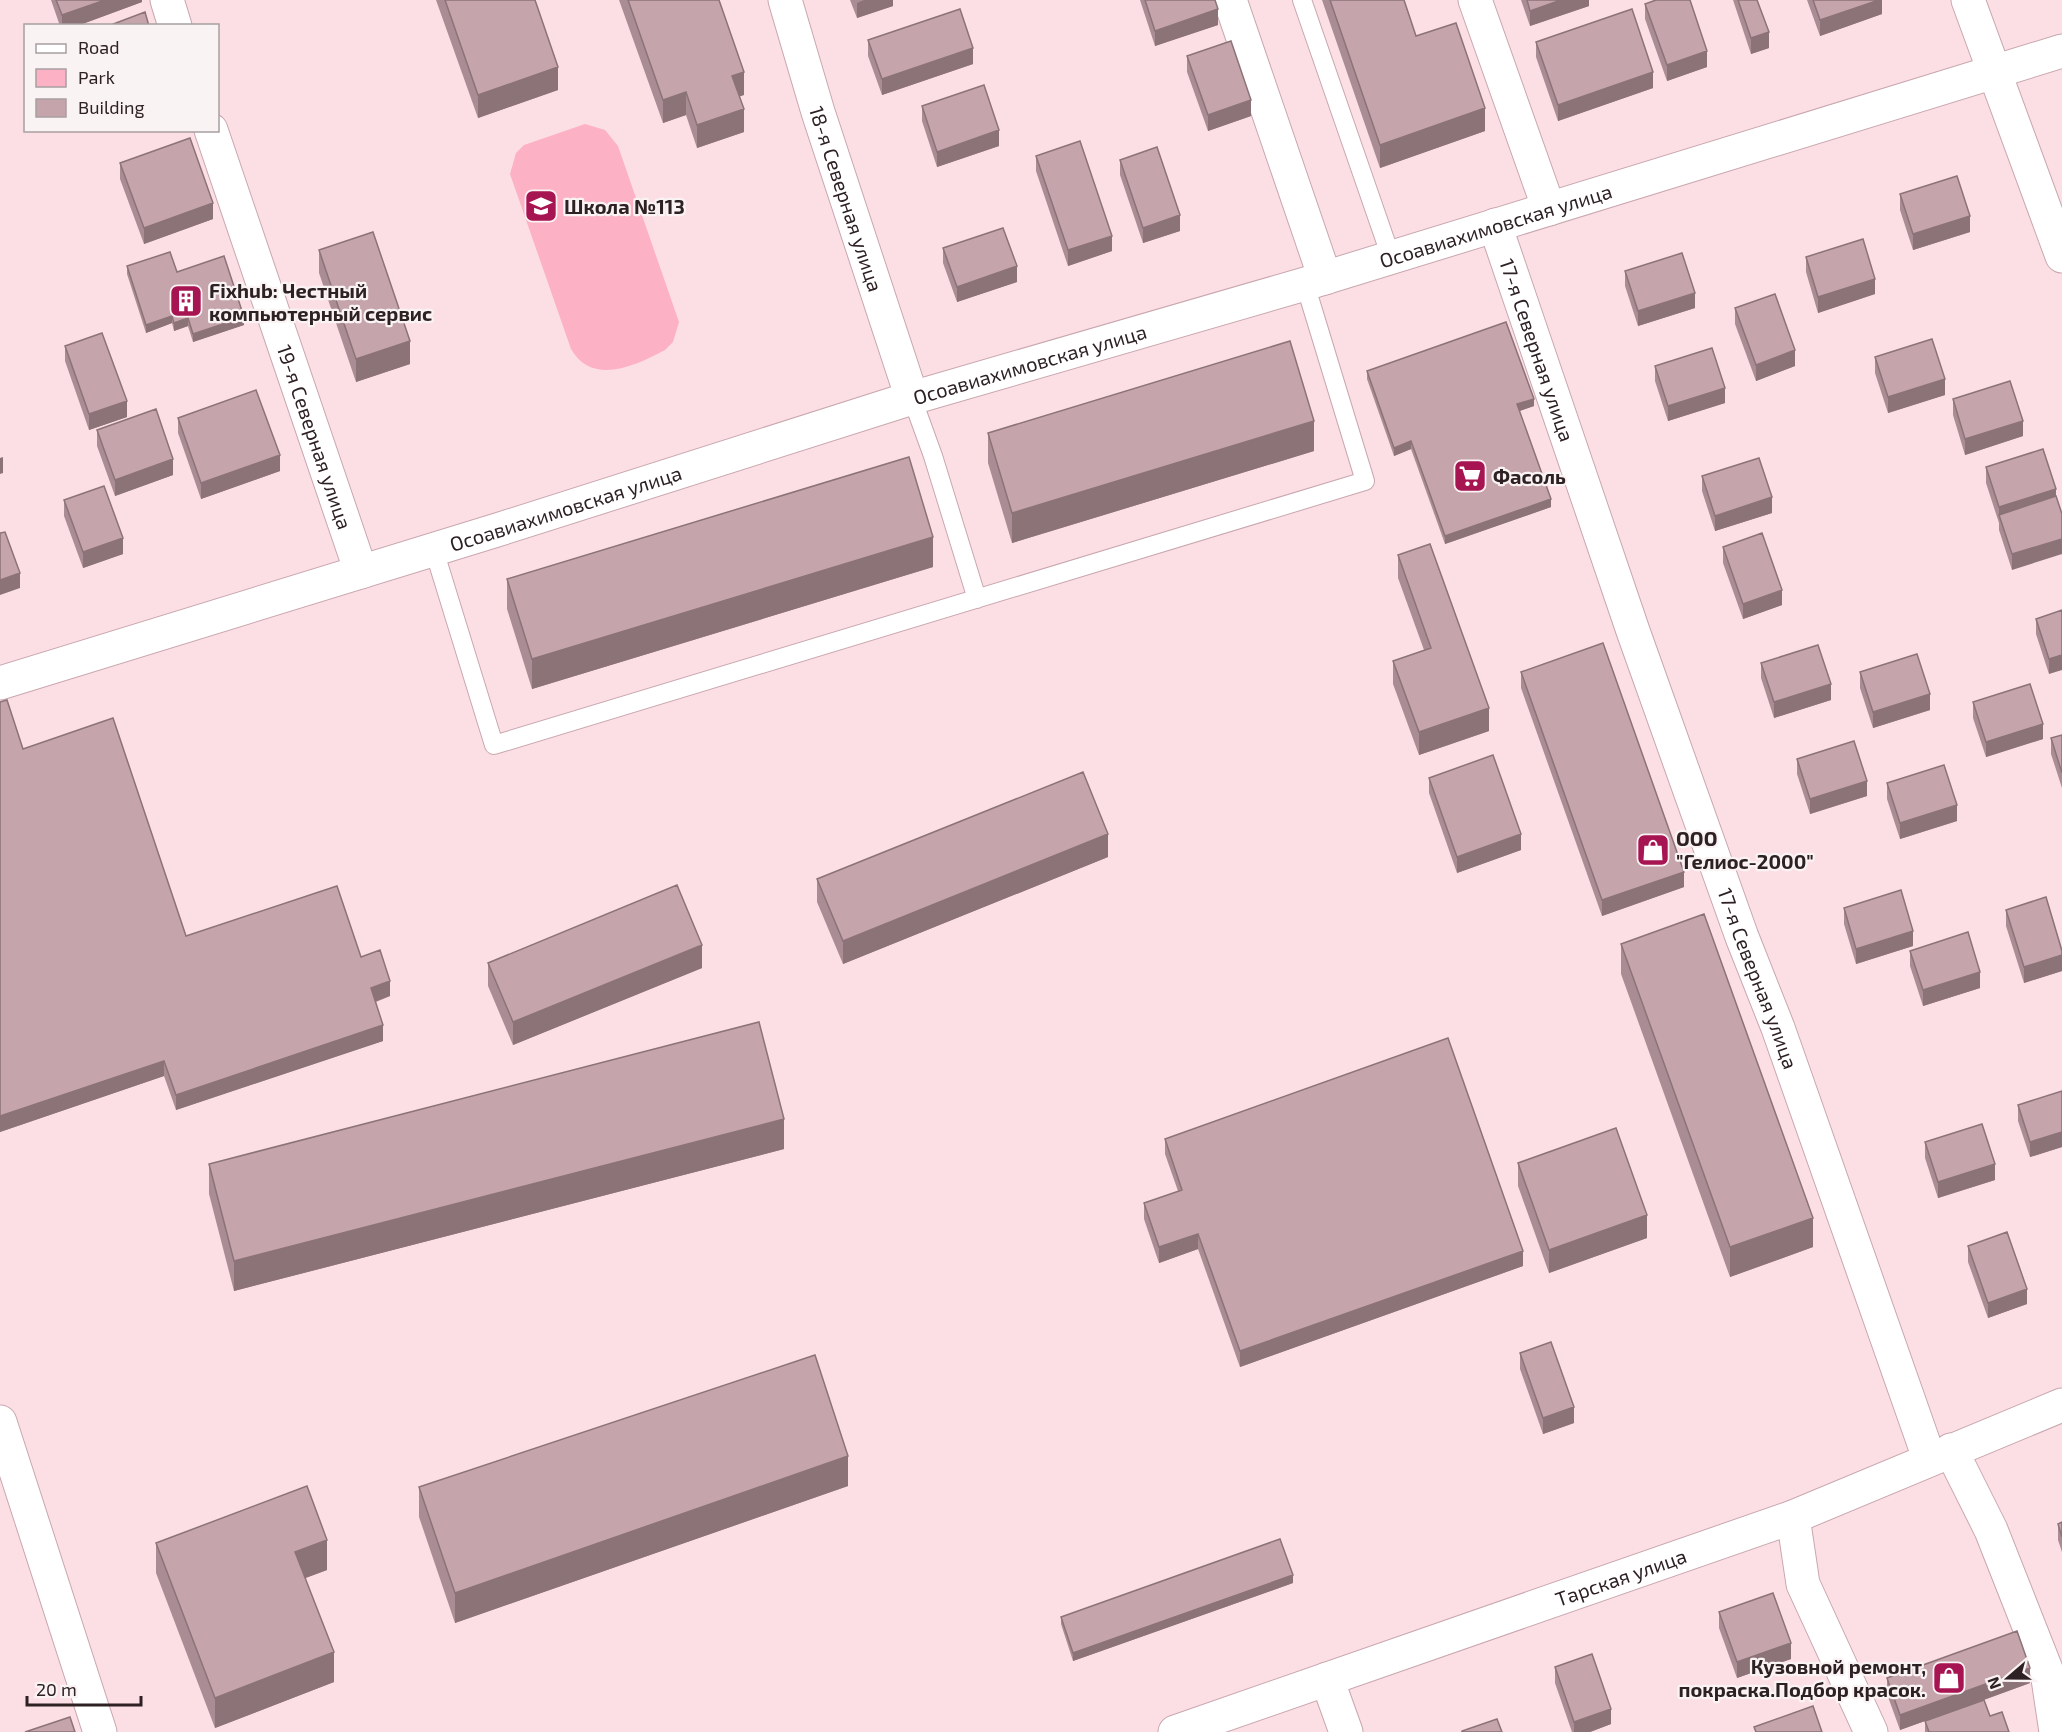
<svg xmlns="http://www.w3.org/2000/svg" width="2062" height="1732" viewBox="0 0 2062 1732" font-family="'Exo 2',sans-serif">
	<rect width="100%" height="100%" fill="#fcdfe5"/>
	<path fill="#fdb1c4" d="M585 124 605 130 618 146 679 322 673 342 665 350C635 366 592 386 571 349L510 174 516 153 524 145Z"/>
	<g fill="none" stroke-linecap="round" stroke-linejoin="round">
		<defs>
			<path id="service" d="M1302 0 1391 257
				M912 398 933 456 977 599
				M434 550 494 745 1365 481 1305 284"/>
			<g id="minor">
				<path d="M167 0 175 26"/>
				<path id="s1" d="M785 0 818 112 912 398"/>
				<path d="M1230 0 1325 278"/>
				<path d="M1475 0 1549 209"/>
				<path d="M1968 0 2062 256"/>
				<path id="s2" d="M211 130 361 572"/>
				<path id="s3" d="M1495 225 1633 631 1742 937 1778 1028 1929 1458"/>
				<path d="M0 1422 100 1732"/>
				<path d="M1951 1450 1991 1530 2047 1672 2056 1732"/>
				<path d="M1793 1517 1803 1584 1871 1732"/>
				<path d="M1327 1679 1346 1732"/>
				<path id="s4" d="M1175 1732 1793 1517 2062 1405"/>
			</g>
			<g id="tertiary">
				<path id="s5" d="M0 683 497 530 912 398 1305 284 2062 51"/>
			</g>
		</defs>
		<use href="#service" stroke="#c9a7af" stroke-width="20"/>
		<use href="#minor" stroke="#c9a7af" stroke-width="35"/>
		<use href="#tertiary" stroke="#c9a7af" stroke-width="35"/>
		<use href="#service" stroke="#fff" stroke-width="18"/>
		<use href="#minor" stroke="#fff" stroke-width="33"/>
		<use href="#tertiary" stroke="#fff" stroke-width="33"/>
	</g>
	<path fill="#aa8d94" d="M51 0H142V2L77 26H60Z
		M436 0H535L558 90 478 118Z
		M619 0H719L744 95 739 96 744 132 697 148 686 115 663 123Z
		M850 0H893V6L857 18Z
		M1140 0H1215L1218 25 1155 46Z
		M1322 0H1404L1416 36 1485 131 1380 168Z
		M1521 0H1589V6L1530 26Z
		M1733 0H1757L1769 48 1751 54Z
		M1807 0H1882V14L1820 36Z
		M1645 4 1707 67 1667 81 1645 19Z
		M868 40 973 64 882 95 868 56Z
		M1536 42 1653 88 1558 121 1536 57Z
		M1187 56 1251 116 1208 131 1187 72Z
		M922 106 999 146 937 167 922 121Z
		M1036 156 1112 251 1068 266 1036 171Z
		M1120 160 1180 231 1143 243 1120 175Z
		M120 163 213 219 144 244 120 179Z
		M1900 194 1970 232 1913 250 1900 210Z
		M943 248 1017 282 957 302 943 263Z
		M319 250 410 364 356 382 319 273Z
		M1806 257 1875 294 1818 313 1806 272Z
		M127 266 177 272 244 325 193 342 188 326 174 331 172 323 146 333 127 274Z
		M1625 271 1695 308 1638 326 1625 286Z
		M1735 308 1795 366 1756 381 1735 324Z
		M65 346 127 417 89 430 65 361Z
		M1875 357 1945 395 1888 413 1875 373Z
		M1655 366 1725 403 1668 421 1655 381Z
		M1367 371 1534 406 1519 411 1551 507 1445 544 1411 449 1394 456 1367 379Z
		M1953 399 2023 436 1965 455 1953 415Z
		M178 418 280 471 201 499 178 433Z
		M97 430 173 475 115 496 97 446Z
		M988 433 1314 451 1012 543 988 463Z
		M1986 467 2056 497 2012 570 1999 530V523L1986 483Z
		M1702 476 1772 513 1715 531 1702 491Z
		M64 500 123 554 83 568 64 516Z
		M1723 547 1782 605 1743 619 1723 563Z
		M1398 555 1489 731 1419 755 1393 684V661L1424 650 1398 578Z
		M933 567 532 689 507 609V579Z
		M2062 610 2049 674 2036 634V619Z
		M1761 663 1831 700 1774 718 1761 678Z
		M1521 672 1684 887 1602 916 1521 688Z
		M1860 672 1930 710 1873 728 1860 688Z
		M0 702 23 749 186 936 361 957 390 996 376 1002 383 1041 176 1110 164 1076 0 1132Z
		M1973 702 2043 739 1986 757 1973 718Z
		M2062 735V788L2051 754V738Z
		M1797 759 1867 796 1810 814 1797 774Z
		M1429 778 1521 850 1457 873 1429 793Z
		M1887 783 1957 821 1900 839 1887 799Z
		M1108 857 843 964 817 902V879Z
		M1844 908 1913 946 1856 964 1844 924Z
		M2006 910 2062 951V971L2024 983 2006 926Z
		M1621 944 1813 1247 1730 1277 1621 974Z
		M1910 951 1980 988 1923 1006 1910 966Z
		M488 963 702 968 513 1045 488 986Z
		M2062 1091V1147L2030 1157 2018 1121V1105Z
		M1165 1139 1523 1266 1240 1367 1198 1249 1159 1263 1144 1219V1203L1178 1191 1165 1154Z
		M1925 1142 1995 1180 1938 1198 1925 1158Z
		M784 1149 234 1291 209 1194V1164Z
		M1518 1163 1647 1238 1549 1273 1518 1186Z
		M1968 1246 2027 1304 1988 1318 1968 1262Z
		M1520 1353 1574 1423 1543 1434 1520 1369Z
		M848 1486 455 1623 419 1517V1487Z
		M2062 1522V1552L2058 1540V1524Z
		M156 1543 327 1570 305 1578 334 1682 215 1728 156 1573Z
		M1293 1583 1073 1661 1061 1624V1617Z
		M1719 1612 1791 1659 1737 1678 1719 1628Z
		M1555 1667 1611 1724 1590 1732H1572L1555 1683Z
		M1887 1678 2030 1683 1984 1700 1990 1716 2009 1732H1925V1721L1900 1730 1887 1694Z"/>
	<path fill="#8b7378" d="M105 0H142V2L77 26H62V15Z
		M864 0H893V6L857 18V3Z
		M1561 0H1589V6L1530 26V11Z
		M1879 0H1882V14L1820 36V20Z
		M1218 9V25L1155 46V31Z
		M1769 32V48L1751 54V38Z
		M973 48V64L882 95V79Z
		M1707 51V67L1667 81V65Z
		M558 67V90L478 118V95Z
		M744 72V95L732 99V76Z
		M1653 72V88L1558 121V105Z
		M686 92V115L663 123V100Z
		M1251 100V116L1208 131V115Z
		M1485 108V131L1380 168V145Z
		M744 109V132L697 148V125Z
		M999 130V146L937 167V152Z
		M213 203V219L144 244V228Z
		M1180 215V231L1143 243V228Z
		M1970 216V232L1913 250V234Z
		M1112 236V251L1068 266V250Z
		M1017 266V282L957 302V287Z
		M1875 279V294L1818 313V297Z
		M1695 293V308L1638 326V311Z
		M172 316V323L146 333V325Z
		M244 317V325L193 342V334Z
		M188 318V326L174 331V323Z
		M410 341V364L356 382V359Z
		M1795 350V366L1756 381V365Z
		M1945 379V395L1888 413V397Z
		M1725 388V403L1668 421V406Z
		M1534 399V406L1517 412V404Z
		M127 401V417L89 430V414Z
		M1314 421V451L1012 543V513Z
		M2023 421V436L1965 455V439Z
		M1411 441V449L1394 456V448Z
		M280 455V471L201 499V483Z
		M3 457V473L0 474V458Z
		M173 459V475L115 496V480Z
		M2056 489V504L1999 515V507Z
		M1772 497V513L1715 531V516Z
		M1551 499V507L1445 544V536Z
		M933 537V567L532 689V659Z
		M123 538V554L83 568V552Z
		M2062 539V554L2012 570V554Z
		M20 573V588L0 595V580Z
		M1782 590V605L1743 619V604Z
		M2062 655V670L2049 674V659Z
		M1831 684V700L1774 718V702Z
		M1930 694V710L1873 728V712Z
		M1489 708V731L1419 755V732Z
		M2043 724V739L1986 757V742Z
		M1867 781V796L1810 814V799Z
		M1957 805V821L1900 839V823Z
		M1108 834V857L843 964V941Z
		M1521 834V850L1457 873V857Z
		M1684 872V887L1602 916V900Z
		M1913 931V946L1856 964V949Z
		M702 945V968L513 1045V1022Z
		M2062 955V971L2024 983V967Z
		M1980 972V988L1923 1006V990Z
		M390 981V996L371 1003V988Z
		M383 1025V1041L176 1110V1095Z
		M164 1061V1076L0 1132V1116Z
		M784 1119V1149L234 1291V1261Z
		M2062 1132V1147L2030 1157V1142Z
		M1995 1164V1180L1938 1198V1182Z
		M1647 1215V1238L1549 1273V1250Z
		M1813 1218V1247L1730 1277V1247Z
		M1198 1234V1249L1159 1263V1247Z
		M1523 1251V1266L1240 1367V1351Z
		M2027 1289V1304L1988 1318V1303Z
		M1574 1407V1423L1543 1434V1418Z
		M848 1456V1486L455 1623V1593Z
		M327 1540V1570L295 1582V1552Z
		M1293 1575V1583L1073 1661V1653Z
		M1791 1643V1659L1737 1678V1662Z
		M334 1652V1682L215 1728V1698Z
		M2030 1668V1683L1900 1730V1715Z
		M1611 1709V1724L1590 1732H1574V1722Z"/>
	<path fill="#c6a4ac" stroke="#8b7378" stroke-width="1.5" d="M56 0H105L62 15Z
		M445 0H535L558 67 478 95Z
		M628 0H719L744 72 732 76 744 109 697 125 686 92 663 100Z
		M1145 0H1215L1218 9 1155 31Z
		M1330 0H1404L1416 36 1456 23 1485 108 1380 145Z
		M1527 0H1561L1530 11Z
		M1656 0H1690L1707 51 1667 65 1645 4Z
		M1738 0H1757L1769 32 1751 38Z
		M1813 0H1879L1820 20Z
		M960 9 973 48 882 79 868 40Z
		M1632 9 1653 72 1558 105 1536 42Z
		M145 12 149 26H108Z
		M1231 41 1251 100 1208 115 1187 56Z
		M984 85 999 130 937 152 922 106Z
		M190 138 213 203 144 228 120 163Z
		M1080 141 1112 236 1068 250 1036 156Z
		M1157 147 1180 215 1143 228 1120 160Z
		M1957 176 1970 216 1913 234 1900 194Z
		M1003 228 1017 266 957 287 943 248Z
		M373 232 410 341 356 359 319 250Z
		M1863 239 1875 279 1818 297 1806 257Z
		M170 252 177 272 224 256 244 317 193 334 188 318 174 323 172 316 146 325 127 266Z
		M1682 253 1695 293 1638 311 1625 271Z
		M1775 294 1795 350 1756 365 1735 308Z
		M1506 322 1534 399 1517 404 1551 499 1445 536 1411 441 1394 448 1367 371Z
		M102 333 127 401 89 414 65 346Z
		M1932 339 1945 379 1888 397 1875 357Z
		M1290 341 1314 421 1012 513 988 433Z
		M1712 348 1725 388 1668 406 1655 366Z
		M2010 381 2023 421 1965 439 1953 399Z
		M256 390 280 455 201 483 178 418Z
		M156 409 173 459 115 480 97 430Z
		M2043 449 2056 489 1999 507 1986 467Z
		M909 457 933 537 532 659 507 579Z
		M1759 458 1772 497 1715 516 1702 476Z
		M104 486 123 538 83 552 64 500Z
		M2056 496 2062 514V539L2012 554 1999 515Z
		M5 532 20 573 0 580V533Z
		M1762 533 1782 590 1743 604 1723 547Z
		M1430 544 1489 708 1419 732 1393 661 1431 648 1398 555Z
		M2062 610V655L2049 659 2036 619Z
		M1603 643 1684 872 1602 900 1521 672Z
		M1818 645 1831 684 1774 702 1761 663Z
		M1917 654 1930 694 1873 712 1860 672Z
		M2030 684 2043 724 1986 742 1973 702Z
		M7 700 23 749 113 718 186 936 337 886 361 957 380 950 390 981 371 988 383 1025 176 1095 164 1061 0 1116V702Z
		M2062 735V773L2051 738Z
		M1854 741 1867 781 1810 799 1797 759Z
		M1493 755 1521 834 1457 857 1429 778Z
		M1944 765 1957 805 1900 823 1887 783Z
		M1083 772 1108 834 843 941 817 879Z
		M677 885 702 945 513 1022 488 963Z
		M1901 890 1913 931 1856 949 1844 908Z
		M2046 897 2062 951V955L2024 967 2006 910Z
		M1704 914 1813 1218 1730 1247 1621 944Z
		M1968 932 1980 972 1923 990 1910 951Z
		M759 1022 784 1119 234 1261 209 1164Z
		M1448 1038 1523 1251 1240 1351 1198 1234 1159 1247 1144 1203 1182 1190 1165 1139Z
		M2062 1091V1132L2030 1142 2018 1105Z
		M1982 1124 1995 1164 1938 1182 1925 1142Z
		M1616 1128 1647 1215 1549 1250 1518 1163Z
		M2007 1232 2027 1289 1988 1303 1968 1246Z
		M1551 1342 1574 1407 1543 1418 1520 1353Z
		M815 1355 848 1456 455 1593 419 1487Z
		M307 1486 327 1540 295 1552 334 1652 215 1698 156 1543Z
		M2062 1522V1537L2058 1524Z
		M1280 1539 1293 1575 1073 1653 1061 1617Z
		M1773 1593 1791 1643 1737 1662 1719 1612Z
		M2017 1631 2030 1668 1900 1715 1887 1678Z
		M1592 1654 1611 1709 1574 1722 1555 1667Z
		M1984 1700 1990 1716 2002 1712 2009 1732H1929L1925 1721Z
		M1813 1706 1822 1732H1756L1754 1727Z
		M70 1717 75 1732H25Z
		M1497 1719 1502 1732H1462V1731Z"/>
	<defs>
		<symbol id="school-square" viewBox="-11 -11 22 22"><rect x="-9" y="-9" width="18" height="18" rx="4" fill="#a61452" stroke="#faf3f4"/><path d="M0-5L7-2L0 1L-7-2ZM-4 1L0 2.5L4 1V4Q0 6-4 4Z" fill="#fff"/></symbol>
		<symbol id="building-square" viewBox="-11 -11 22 22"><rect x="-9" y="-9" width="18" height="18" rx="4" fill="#a61452" stroke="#faf3f4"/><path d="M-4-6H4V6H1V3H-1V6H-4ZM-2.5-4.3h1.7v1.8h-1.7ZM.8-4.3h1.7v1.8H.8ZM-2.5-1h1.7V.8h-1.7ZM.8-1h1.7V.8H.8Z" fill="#fff"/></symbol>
		<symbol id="supermarket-square" viewBox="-11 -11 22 22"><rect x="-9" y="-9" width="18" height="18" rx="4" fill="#a61452" stroke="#faf3f4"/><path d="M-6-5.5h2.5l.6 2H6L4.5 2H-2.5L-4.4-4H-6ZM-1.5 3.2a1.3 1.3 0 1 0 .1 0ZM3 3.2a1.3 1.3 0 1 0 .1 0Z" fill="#fff"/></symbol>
		<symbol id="shop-square" viewBox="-11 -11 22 22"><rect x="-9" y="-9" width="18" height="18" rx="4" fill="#a61452" stroke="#faf3f4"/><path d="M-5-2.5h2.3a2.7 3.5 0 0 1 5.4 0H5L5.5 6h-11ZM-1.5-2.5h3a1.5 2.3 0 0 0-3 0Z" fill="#fff"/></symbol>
	</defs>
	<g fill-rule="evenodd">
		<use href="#school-square" x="522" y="187" width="38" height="38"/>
		<use href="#building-square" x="167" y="282" width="38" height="38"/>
		<use href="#supermarket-square" x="1451" y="457" width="38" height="38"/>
		<use href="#shop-square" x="1634" y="831" width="38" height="38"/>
		<use href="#shop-square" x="1930" y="1659" width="38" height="38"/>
	</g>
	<g text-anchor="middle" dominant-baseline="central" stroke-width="4.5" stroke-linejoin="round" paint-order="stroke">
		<g font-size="20" fill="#2e2124" stroke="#faf3f4">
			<text stroke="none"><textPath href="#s1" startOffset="208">18-я Северная улица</textPath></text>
			<text stroke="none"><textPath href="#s5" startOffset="1564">Осоавиахимовская улица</textPath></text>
			<text stroke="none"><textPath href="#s3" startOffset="132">17-я Северная улица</textPath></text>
			<text stroke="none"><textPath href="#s5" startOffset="1078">Осоавиахимовская улица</textPath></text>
			<text stroke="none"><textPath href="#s2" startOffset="324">19-я Северная улица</textPath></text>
			<text stroke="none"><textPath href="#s5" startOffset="592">Осоавиахимовская улица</textPath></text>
			<text stroke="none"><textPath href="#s3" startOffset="798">17-я Северная улица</textPath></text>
			<text stroke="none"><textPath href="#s4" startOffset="472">Тарская улица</textPath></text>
		</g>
		<g font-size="20" font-weight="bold" fill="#2e2124" stroke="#faf3f4" text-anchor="start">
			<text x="564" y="206">Школа №113</text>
			<text x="209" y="290">Fixhub: Честный<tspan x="209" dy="23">компьютерный сервис</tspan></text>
			<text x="1493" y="476">Фасоль</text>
			<text x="1676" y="838">ООО<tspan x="1676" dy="23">"Гелиос-2000"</tspan></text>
			<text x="1926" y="1666" text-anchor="end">Кузовной ремонт,<tspan x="1926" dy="23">покраска.Подбор красок.</tspan></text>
		</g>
	</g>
	<rect x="24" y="24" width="195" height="108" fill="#faf3f4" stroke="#a89fa1" stroke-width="1.5"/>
	<rect x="36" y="44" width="30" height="9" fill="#ffffff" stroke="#a89fa1" stroke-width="1.5"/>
	<text x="78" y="54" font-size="18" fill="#2e2124">Road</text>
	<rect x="36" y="69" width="30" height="18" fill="#fdb1c4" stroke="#a89fa1" stroke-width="1.5"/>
	<text x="78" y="84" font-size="18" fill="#2e2124">Park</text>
	<rect x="36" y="99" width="30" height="18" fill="#c6a4ac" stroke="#a89fa1" stroke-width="1.5"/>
	<text x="78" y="114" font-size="18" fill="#2e2124">Building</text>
	<g transform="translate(2008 1678) rotate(250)" stroke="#faf3f4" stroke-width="4.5" paint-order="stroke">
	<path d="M0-4.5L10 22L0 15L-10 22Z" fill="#2e2124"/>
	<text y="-9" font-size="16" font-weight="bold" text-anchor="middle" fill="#2e2124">N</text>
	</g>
	<path d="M27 1696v9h114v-9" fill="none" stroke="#2e2124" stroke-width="3"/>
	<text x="36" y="1696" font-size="18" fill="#2e2124" stroke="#faf3f4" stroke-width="4.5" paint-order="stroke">20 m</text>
</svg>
